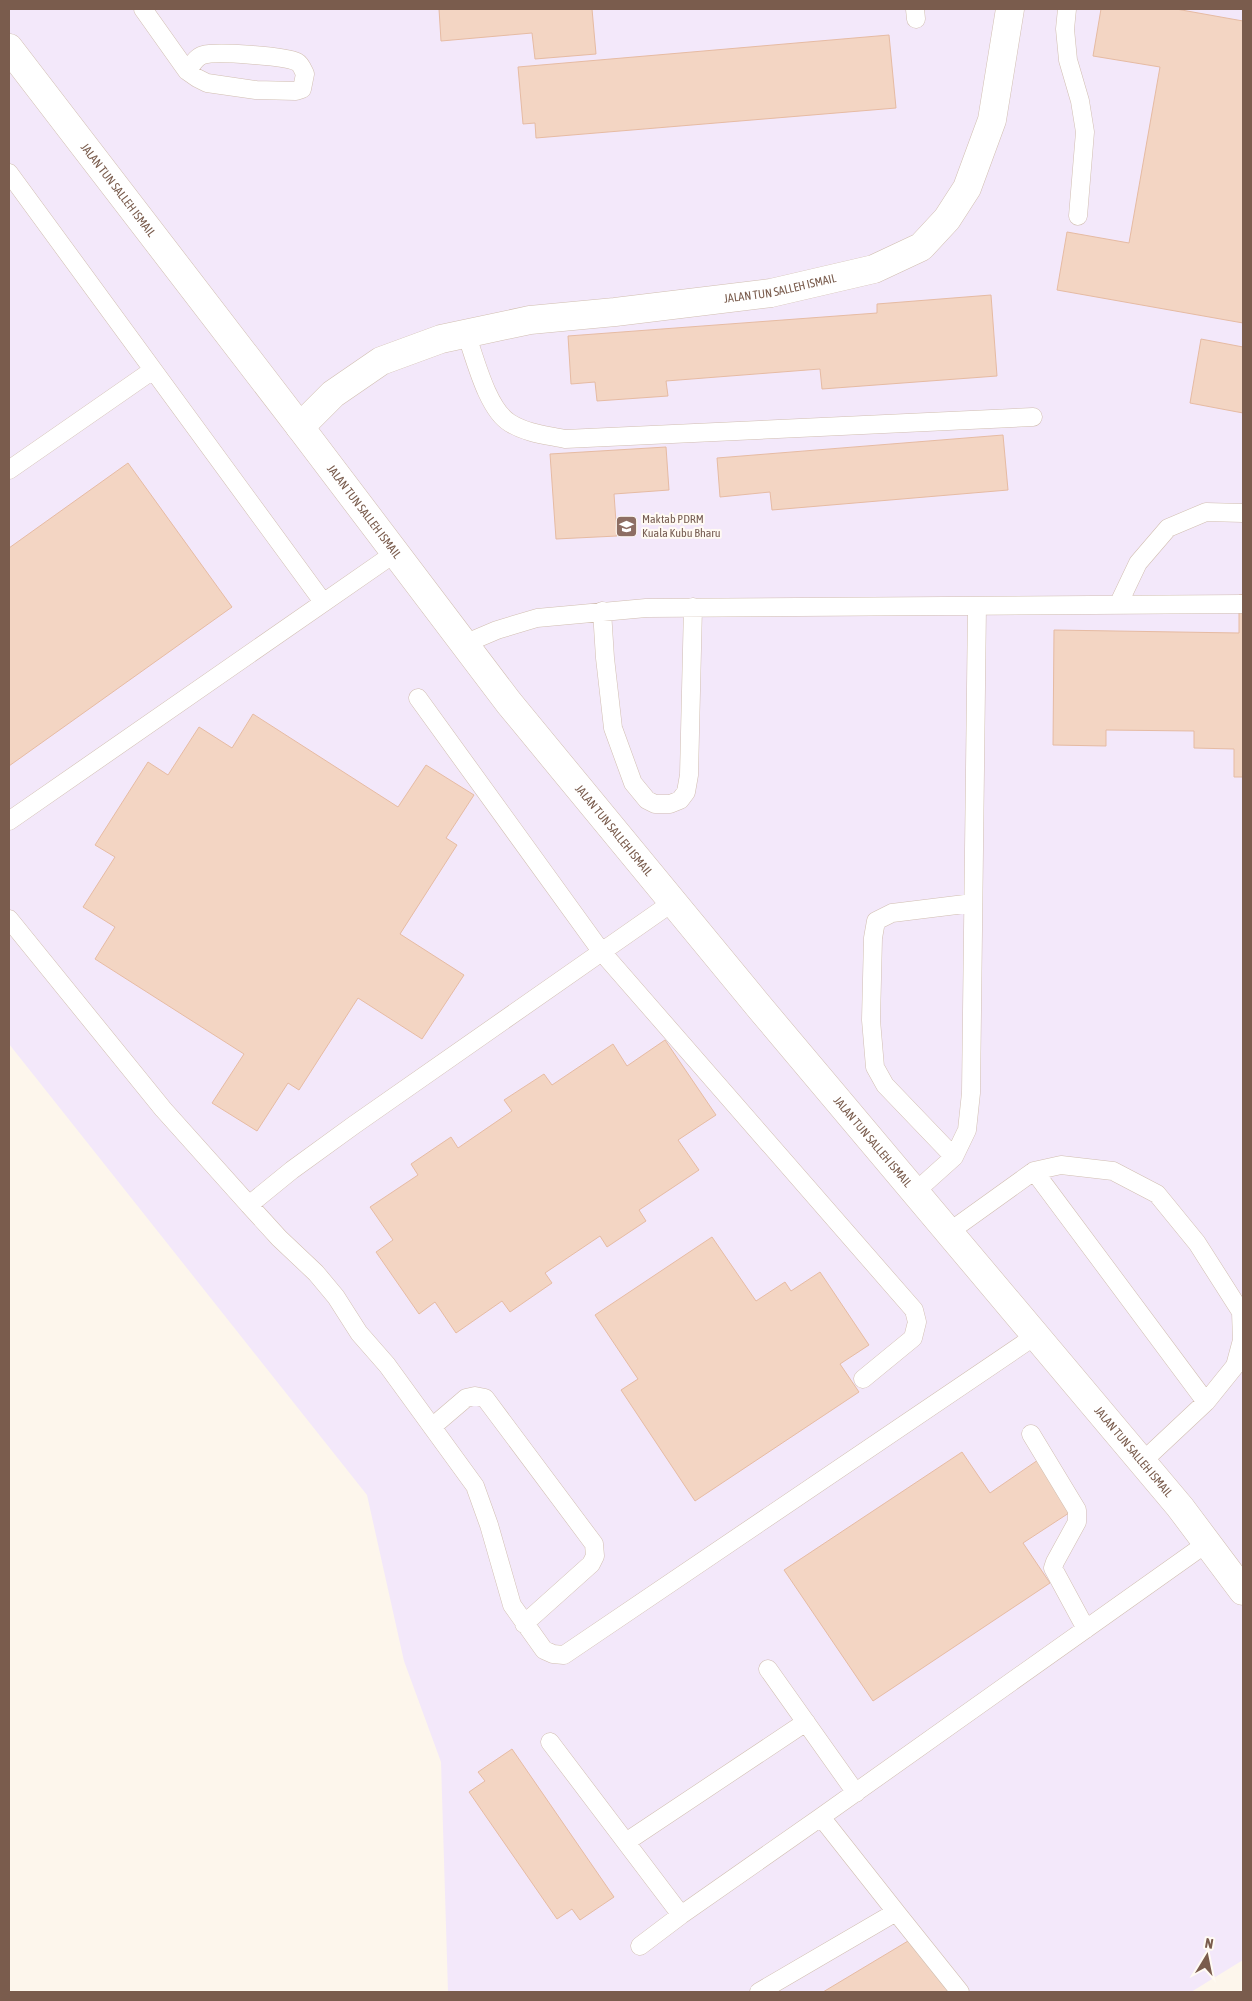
<svg xmlns="http://www.w3.org/2000/svg" width="1252" height="2001" viewBox="0 0 1252 2001" font-family="'Asap Condensed',sans-serif">
	<rect width="100%" height="100%" fill="#fdf6ec"/>
	<path fill="#f3e8fa" d="M9 9H1243V1960L1191 1992H448L441 1762 404 1661 367 1495 9 1044Z"/>
	<path fill="#f3d5c3" stroke="#e6bba3" d="M439 9H592L596 54 535 59 532 33 441 41Z
		M1101 9H1176L1243 21V323L1057 290 1067 232 1129 243 1160 67 1093 56Z
		M889 35 896 108 536 138 535 123 523 124 518 67Z
		M991 295 997 376 822 389 820 369 666 381 668 396 597 401 595 382 571 384 568 336 877 313V304Z
		M1201 339 1243 347V413L1190 403Z
		M1003 435 1008 490 772 510 770 492 720 497 717 458Z
		M666 447 669 490 614 494 617 536 556 539 550 454Z
		M128 463 232 607 9 766V548Z
		M1239 595H1243V777H1234V749L1194 748V731L1106 730V746L1053 745 1054 630 1239 633Z
		M253 714 398 807 426 765 474 795 446 838 457 845 400 934 464 975 422 1039 358 998 299 1090 288 1083 257 1131 212 1103 244 1054 95 959 115 927 83 907 115 857 95 845 148 762 168 775 199 727 232 748Z
		M665 1040 716 1115 678 1140 699 1170 639 1210 646 1221 607 1247 600 1236 545 1273 552 1283 510 1312 502 1301 456 1333 435 1302 419 1314 376 1252 393 1240 370 1207 418 1175 411 1164 451 1137 458 1148 512 1111 504 1100 544 1074 552 1085 613 1044 627 1066Z
		M712 1237 756 1301 785 1282 791 1291 820 1272 869 1345 840 1364 859 1392 695 1501 621 1390 638 1379 595 1315Z
		M962 1452 990 1493 1038 1460 1072 1511 1023 1543 1050 1583 873 1701 784 1570Z
		M512 1749 614 1897 580 1920 572 1909 557 1919 469 1792 485 1781 478 1772Z
		M923 1932 960 1992H823Z"/>
	<g fill="none" stroke-linecap="round" stroke-linejoin="round">
		<defs>
			<path id="service" d="M143 9 187 71 197 78 207 83 256 90 296 91 302 89 305 74C303 70 301 64 297 62 285 56 216 51 203 55 196 57 192 65 187 71
				M915 9 916 19
				M1067 9 1065 29 1068 60 1080 101 1085 132 1078 216
				M9 173 323 602
				M466 333C475 358 487 409 510 423 526 433 546 435 565 439L1033 417
				M9 470 153 370
				M1118 605 1138 563 1168 528 1206 512 1243 513
				M602 611 605 658 613 728 633 783 647 800 655 804H670L680 800 686 792 689 775 693 607
				M464 644 497 630 537 618 646 608 1243 604
				M418 698 601 951 914 1310 917 1322 913 1338 863 1379
				M9 821 395 553
				M673 902 354 1125 292 1170 249 1205 279 1238 316 1273 336 1297 359 1333 387 1365 475 1486 489 1525 512 1605 544 1650 553 1654 564 1655 1035 1336
				M9 919 163 1109 249 1205
				M954 1157 885 1085 875 1067 871 1020 873 938 876 921 892 913 973 903
				M1034 1171 1206 1402
				M915 1192 954 1157 967 1130 971 1093 977 606
				M949 1232 1034 1171 1061 1165 1113 1171 1157 1194 1197 1243 1241 1312 1242 1340 1235 1366 1206 1402 1142 1462
				M432 1427 466 1398 475 1396 485 1398 594 1544 595 1556 591 1564 524 1624
				M1031 1434 1077 1510V1522L1055 1562 1053 1568 1086 1629
				M768 1669 856 1793
				M550 1742 681 1915
				M821 1817 896 1912
				M626 1842 806 1722
				M640 1946 681 1915 821 1817 1207 1543
				M759 1992 896 1912 960 1992"/>
			<g id="minor">
				<path id="s1" d="M9 48 300 427 509 703 761 1009 1180 1507 1243 1591"/>
				<path id="s2" d="M300 427 333 394 381 361 441 339 530 320 615 312 771 293 874 269 921 247 947 219 967 188 992 120 1010 9"/>
			</g>
		</defs>
		<use href="#service" stroke="#d1beb0" stroke-width="19"/>
		<use href="#minor" stroke="#d1beb0" stroke-width="29"/>
		<use href="#service" stroke="#fff" stroke-width="18"/>
		<use href="#minor" stroke="#fff" stroke-width="28"/>
	</g>
	<defs>
		<symbol id="university-square" viewBox="-11 -11 22 22"><rect x="-9" y="-9" width="18" height="18" rx="4" fill="#8d6e63" stroke="#fffaf3"/><path d="M0-5L7-2L0 1L-7-2ZM-4 1L0 2.5L4 1V4Q0 6-4 4Z" fill="#fff"/></symbol>
	</defs>
	<g fill-rule="evenodd">
		<use href="#university-square" x="614" y="514" width="25" height="25"/>
	</g>
	<g text-anchor="middle" dominant-baseline="central" stroke-width="4" stroke-linejoin="round" paint-order="stroke">
		<g font-size="12" fill="#7a5c4d" stroke="#fffaf3">
			<text stroke="none"><textPath href="#s1" startOffset="179">JALAN TUN SALLEH ISMAIL</textPath></text>
			<text stroke="none"><textPath href="#s2" startOffset="512">JALAN TUN SALLEH ISMAIL</textPath></text>
			<text stroke="none"><textPath href="#s1" startOffset="584">JALAN TUN SALLEH ISMAIL</textPath></text>
			<text stroke="none"><textPath href="#s1" startOffset="989">JALAN TUN SALLEH ISMAIL</textPath></text>
			<text stroke="none"><textPath href="#s1" startOffset="1394">JALAN TUN SALLEH ISMAIL</textPath></text>
			<text stroke="none"><textPath href="#s1" startOffset="1799">JALAN TUN SALLEH ISMAIL</textPath></text>
		</g>
		<g font-size="12" fill="#785e54" stroke="#fffaf3" text-anchor="start">
			<text x="642" y="519">Maktab PDRM<tspan x="642" dy="14">Kuala Kubu Bharu</tspan></text>
		</g>
	</g>
	<rect width="1252" height="2001" fill="none" stroke="#7a5c4d" stroke-width="20"/>
	<g transform="translate(1207 1956) rotate(10)" stroke="#fffaf3" stroke-width="4" paint-order="stroke">
	<path d="M0-4L9 19L0 12L-9 19Z" fill="#7a5c4d"/>
	<text y="-8" font-size="14" font-weight="bold" text-anchor="middle" fill="#7a5c4d">N</text>
	</g>
</svg>
